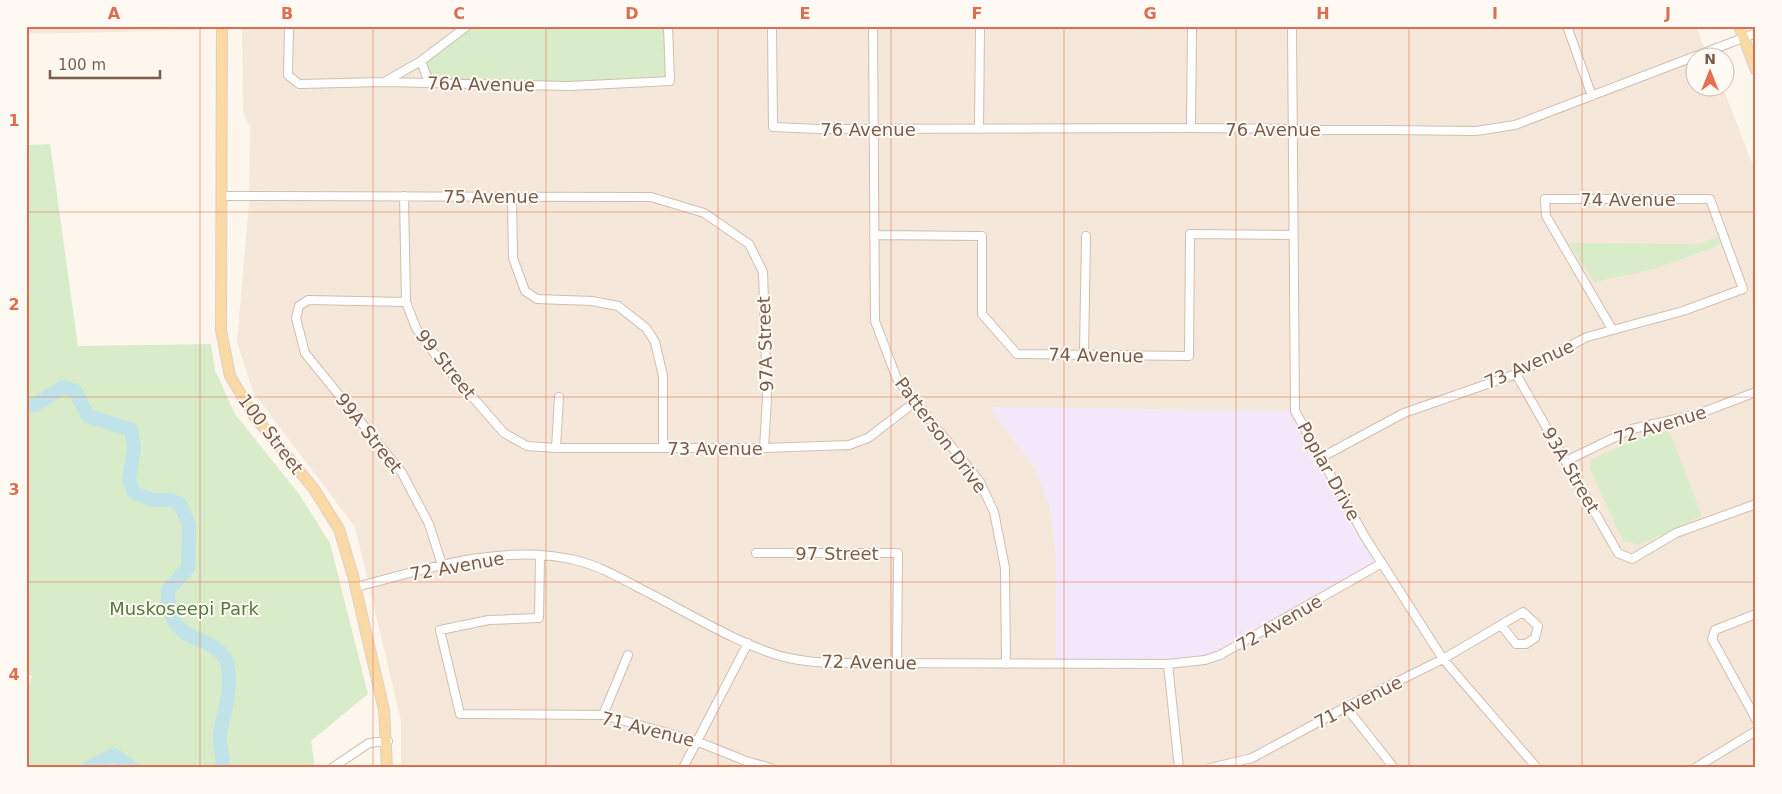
<svg xmlns="http://www.w3.org/2000/svg" width="1782" height="794" viewBox="0 0 1782 794" font-family="'DejaVu Sans',sans-serif">
	<rect width="100%" height="100%" fill="#fdf6ec"/>
	<path fill="#f5e8da" d="M27 26H201V30L26 34Z
		M242 26H1696L1708 57 1694 58V88H1723L1756 173V768H401V721L355 527 253 392 237 342 249 202 250 128 243 112Z"/>
	<path fill="#f3e8fa" d="M989 407 1295 411 1382 563 1205 660 1056 664V558L1050 508 1036 470Z"/>
	<path fill="#d8ecc9" d="M467 26H668L670 81 429 83 421 61Z
		M50 144 78 346 211 344 215 370 235 414 299 494 330 543 368 694 311 741 315 768H26V695L32 676 26 674V145Z
		M1718 237 1720 245 1655 269 1594 282 1569 243 1698 244Z
		M1669 430 1702 516 1639 545 1623 541 1590 469 1591 460 1641 436Z"/>
	<g fill="none" stroke-linecap="round" stroke-linejoin="round">
		<path stroke="#bfe3e8" stroke-width="14" d="M26 404 35 405 63 387 75 391 88 416 131 430 134 448 129 480 134 493 153 500H172L180 504 189 525 188 568 168 590C167 650 212 630 226 661 234 679 224 715 220 734 218 745 226 757 221 768
			M88 768 114 755 132 768"/>
		<defs>
			<path id="minor" d="M289 26 288 75 299 84 384 82 569 86 670 81 668 26
				M772 26 773 127 819 129 1191 128 1476 131 1515 125 1756 33
				M873 26 875 321 897 379 980 482 994 512 1005 568 1006 664
				M1292 26 1295 411 1365 537 1443 659 1537 768
				M1567 26 1592 96
				M421 61 429 83
				M386 81 421 61 467 26
				M1191 128 1192 26
				M979 129 980 26
				M221 196 651 197 704 213 749 244 763 272 767 398 764 448
				M404 196 406 302 416 328 434 353 504 433 527 446 556 448H764L849 445 868 438 915 402
				M512 197 513 258 525 291 537 299 592 301 618 306 646 328 655 342 663 376V448
				M874 235 982 236V314L1017 354 1189 356 1190 234 1293 235
				M406 302 308 300 299 306 296 318 305 353 402 473 429 524 442 565
				M1084 354 1086 236
				M1516 374 1618 553 1632 559 1676 533 1756 504
				M556 448 559 397
				M1322 457 1404 413 1516 374 1587 337 1683 311 1743 289 1710 199H1545L1546 216 1612 329
				M1566 461 1632 429 1698 414 1756 392
				M756 553H898L897 663
				M540 556 539 618 489 620 440 630 460 714 603 715 696 741 746 761 771 768
				M356 587C426 569 502 543 575 560 600 566 622 579 645 591 687 612 744 648 789 658 806 662 824 663 841 663L1168 664 1205 660 1220 655 1382 563
				M1756 614 1715 630 1712 639 1756 719
				M1168 664 1179 768
				M1346 707 1394 768
				M603 715 628 655
				M332 768 369 743 388 741
				M683 768 748 643
				M1210 768 1252 758 1346 707 1443 659 1523 612 1538 626 1535 638 1526 644H1516L1502 626
				M1695 768 1756 731"/>
			<path id="major" d="M222 26 221 330 230 376 254 416 314 489 339 529 353 576 384 710 387 768
				M1739 26 1756 70
				M1755 26 1756 28"/>
		</defs>
		<use href="#minor" stroke="#d1beb0" stroke-width="10"/>
		<use href="#major" stroke="#dad1cd" stroke-width="12"/>
		<use href="#minor" stroke="#fff" stroke-width="8"/>
		<use href="#major" stroke="#fbd9a5" stroke-width="10"/>
	</g>
	<path fill="none" stroke="#dc6d51" stroke-width="1" stroke-opacity="0.55" d="M200 26V768M373 26V768M546 26V768M718 26V768M891 26V768M1064 26V768M1236 26V768M1409 26V768M1582 26V768M26 212H1756M26 397H1756M26 582H1756"/>
	<g text-anchor="middle" dominant-baseline="central" stroke-width="4" stroke-linejoin="round" paint-order="stroke">
		<g font-size="18" fill="#7a5c4d" stroke="#fffaf3">
			<text transform="translate(481 84) rotate(1)">76A Avenue</text>
			<text x="868" y="129">76 Avenue</text>
			<text x="1273" y="129">76 Avenue</text>
			<text x="491" y="196">75 Avenue</text>
			<text x="1628" y="199">74 Avenue</text>
			<text transform="translate(765 344) rotate(-92)">97A Street</text>
			<text transform="translate(1096 355) rotate(1)">74 Avenue</text>
			<text transform="translate(446 364) rotate(51)">99 Street</text>
			<text transform="translate(1529 364) rotate(-24)">73 Avenue</text>
			<text transform="translate(1660 425) rotate(-17)">72 Avenue</text>
			<text transform="translate(369 433) rotate(52)">99A Street</text>
			<text transform="translate(271 434) rotate(53)">100 Street</text>
			<text transform="translate(941 435) rotate(53)">Patterson Drive</text>
			<text x="715" y="448">73 Avenue</text>
			<text transform="translate(1571 470) rotate(60)">93A Street</text>
			<text transform="translate(1329 471) rotate(61)">Poplar Drive</text>
			<text x="837" y="553">97 Street</text>
			<text transform="translate(457 566) rotate(-10)">72 Avenue</text>
			<text transform="translate(1279 623) rotate(-30)">72 Avenue</text>
			<text transform="translate(869 662) rotate(1)">72 Avenue</text>
			<text transform="translate(1358 702) rotate(-27)">71 Avenue</text>
			<text transform="translate(648 729) rotate(14)">71 Avenue</text>
		</g>
		<g font-size="18" fill="#537a41" stroke="#fffaf3">
			<text x="184" y="608">Muskoseepi Park</text>
		</g>
	</g>
	<rect width="1782" height="794" fill="none" stroke="#fffaf3" stroke-width="55"/>
	<g transform="translate(1710 72)"><circle r="24" fill="#fffaf3" stroke="#cabbb1"/>
	<path d="M0-4L9 19L0 12L-9 19Z" fill="#e76f51"/>
	<text y="-8" font-size="14" font-weight="bold" text-anchor="middle" fill="#7a5c4d">N</text>
	</g>
	<path d="M50 70v8h110v-8" fill="none" stroke="#7a5c4d" stroke-width="2.5"/>
	<text x="58" y="70" font-size="15" fill="#7a5c4d" stroke="#fffaf3" stroke-width="4" paint-order="stroke">100 m</text>
	<rect x="28" y="28" width="1726" height="738" fill="none" stroke="#dc6d51" stroke-width="2"/>
	<g font-size="16" text-anchor="middle" font-weight="bold" fill="#dc6d51">
		<text x="114" y="19">A</text>
		<text x="287" y="19">B</text>
		<text x="459" y="19">C</text>
		<text x="632" y="19">D</text>
		<text x="805" y="19">E</text>
		<text x="977" y="19">F</text>
		<text x="1150" y="19">G</text>
		<text x="1323" y="19">H</text>
		<text x="1495" y="19">I</text>
		<text x="1668" y="19">J</text>
		<text x="14" y="126">1</text>
		<text x="14" y="310">2</text>
		<text x="14" y="495">3</text>
		<text x="14" y="680">4</text>
	</g>
</svg>
